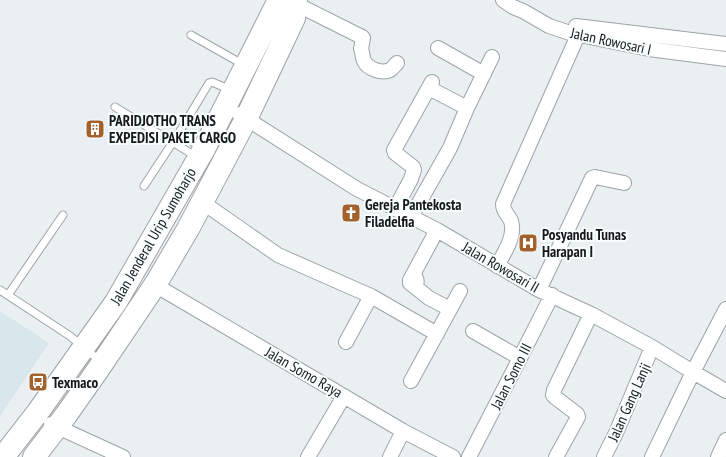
<svg xmlns="http://www.w3.org/2000/svg" width="726" height="457" viewBox="0 0 726 457" font-family="'PT Sans Narrow',sans-serif">
	<rect width="100%" height="100%" fill="#eaf0f2"/>
	<path fill="#d7e7eb" d="M0 311 49 343 0 416Z"/>
	<g fill="none" stroke-linecap="round" stroke-linejoin="round">
		<defs>
			<path id="lane" d="M191 35 244 65
				M115 107 197 157
				M202 148 181 134 180 131 209 83 212 82 231 90
				M144 186 173 142
				M415 271C421 277 422 282 418 289
				M0 290 70 336 94 356
				M8 295 63 215"/>
			<path id="street" d="M503 0 513 7 523 11 549 26 570 33 649 49 726 59
				M298 5 362 37 363 38 361 49C363 53 362 57 364 61 368 69 382 74 390 70 393 68 395 65 397 63
				M576 26 726 44
				M438 48 484 74
				M429 88 467 108
				M239 114 357 189 437 230 539 290 591 314 652 347 693 372 726 391
				M202 202 278 255 371 296 437 334
				M395 209 411 179 414 170 413 167 395 153 394 150 432 82
				M411 217 450 148 467 108 492 57
				M437 230 410 280V283L429 298 450 309
				M497 266C504 253 516 236 511 221 508 214 503 212 503 204L578 35
				M155 285 403 431 453 457
				M539 290 592 178 595 177 624 183
				M473 331 520 358
				M346 342 371 296
				M411 381 460 291
				M51 424 123 457
				M308 457 344 396
				M390 457 403 431
				M469 457 520 358 552 295
				M556 457 578 417 577 414 556 398 553 395 554 390 591 314
				M604 457 616 433 652 347
				M652 457 693 372 726 309
				M718 457 726 440"/>
			<path id="highway" d="M280 31 296 0
				M3 457 38 412 116 302 204 149 279 0
				M34 457 66 415 97 371 155 285 188 229 246 119 294 18"/>
		</defs>
		<use href="#lane" stroke="#9da3a5" stroke-width="9"/>
		<use href="#street" stroke="#9da3a5" stroke-width="16"/>
		<use href="#highway" stroke="#9da3a5" stroke-width="24"/>
		<use href="#lane" stroke="#fff" stroke-width="7"/>
		<use href="#street" stroke="#fff" stroke-width="14"/>
		<use href="#highway" stroke="#fff" stroke-width="22"/>
	</g>
	<defs>
		<symbol id="building-square" viewBox="-11 -11 22 22"><rect x="-9" y="-9" width="18" height="18" rx="4" fill="#a2612d" stroke="#f8feff"/><path d="M-4-6H4V6H1V3H-1V6H-4ZM-2.5-4.3h1.7v1.8h-1.7ZM.8-4.3h1.7v1.8H.8ZM-2.5-1h1.7V.8h-1.7ZM.8-1h1.7V.8H.8Z" fill="#fff"/></symbol>
		<symbol id="church-square" viewBox="-11 -11 22 22"><rect x="-9" y="-9" width="18" height="18" rx="4" fill="#a2612d" stroke="#f8feff"/><path d="M-1.2-6h2.4v3.5h3.3v2.4h-3.3V6h-2.4V-.1h-3.3v-2.4h3.3Z" fill="#fff"/></symbol>
		<symbol id="hospital-square" viewBox="-11 -11 22 22"><rect x="-9" y="-9" width="18" height="18" rx="4" fill="#a2612d" stroke="#f8feff"/><path d="M-5-5h3v3.5h4V-5h3V5h-3V1.5h-4V5h-3Z" fill="#fff"/></symbol>
		<symbol id="bus-square" viewBox="-11 -11 22 22"><rect x="-9" y="-9" width="18" height="18" rx="4" fill="#a2612d" stroke="#f8feff"/><path d="M-5-6H5V4H4V6H2V4H-2V6H-4V4H-5ZM-3.5-4V0h7V-4ZM-3.5 1.2v1.5H-2V1.2ZM2 1.2v1.5H3.5V1.2Z" fill="#fff"/></symbol>
	</defs>
	<g fill-rule="evenodd">
		<use href="#building-square" x="84" y="118" width="22" height="22"/>
		<use href="#church-square" x="340" y="202" width="22" height="22"/>
		<use href="#hospital-square" x="517" y="232" width="22" height="22"/>
		<use href="#bus-square" x="27" y="371" width="22" height="22"/>
	</g>
	<g text-anchor="middle" dominant-baseline="central" stroke-width="4" stroke-linejoin="round" paint-order="stroke">
		<g font-size="15" fill="#161819" stroke="#f8feff">
			<text transform="translate(611 41) rotate(12)">Jalan Rowosari I</text>
			<text transform="translate(153 236) rotate(-60)">Jalan Jenderal Urip Sumoharjo</text>
			<text transform="translate(501 267) rotate(30)">Jalan Rowosari II</text>
			<text transform="translate(304 372) rotate(30)">Jalan Somo Raya</text>
			<text transform="translate(511 376) rotate(-63)">Jalan Somo III</text>
			<text transform="translate(629 402) rotate(-66)">Jalan Gang Lanji</text>
		</g>
		<g font-size="15" font-weight="bold" fill="#161819" stroke="#f8feff" text-anchor="start">
			<text x="109" y="120">PARIDJOTHO TRANS<tspan x="109" dy="17">EXPEDISI PAKET CARGO</tspan></text>
			<text x="365" y="204">Gereja Pantekosta<tspan x="365" dy="17">Filadelfia</tspan></text>
			<text x="542" y="234">Posyandu Tunas<tspan x="542" dy="17">Harapan I</tspan></text>
			<text x="52" y="382">Texmaco</text>
		</g>
	</g>
</svg>
